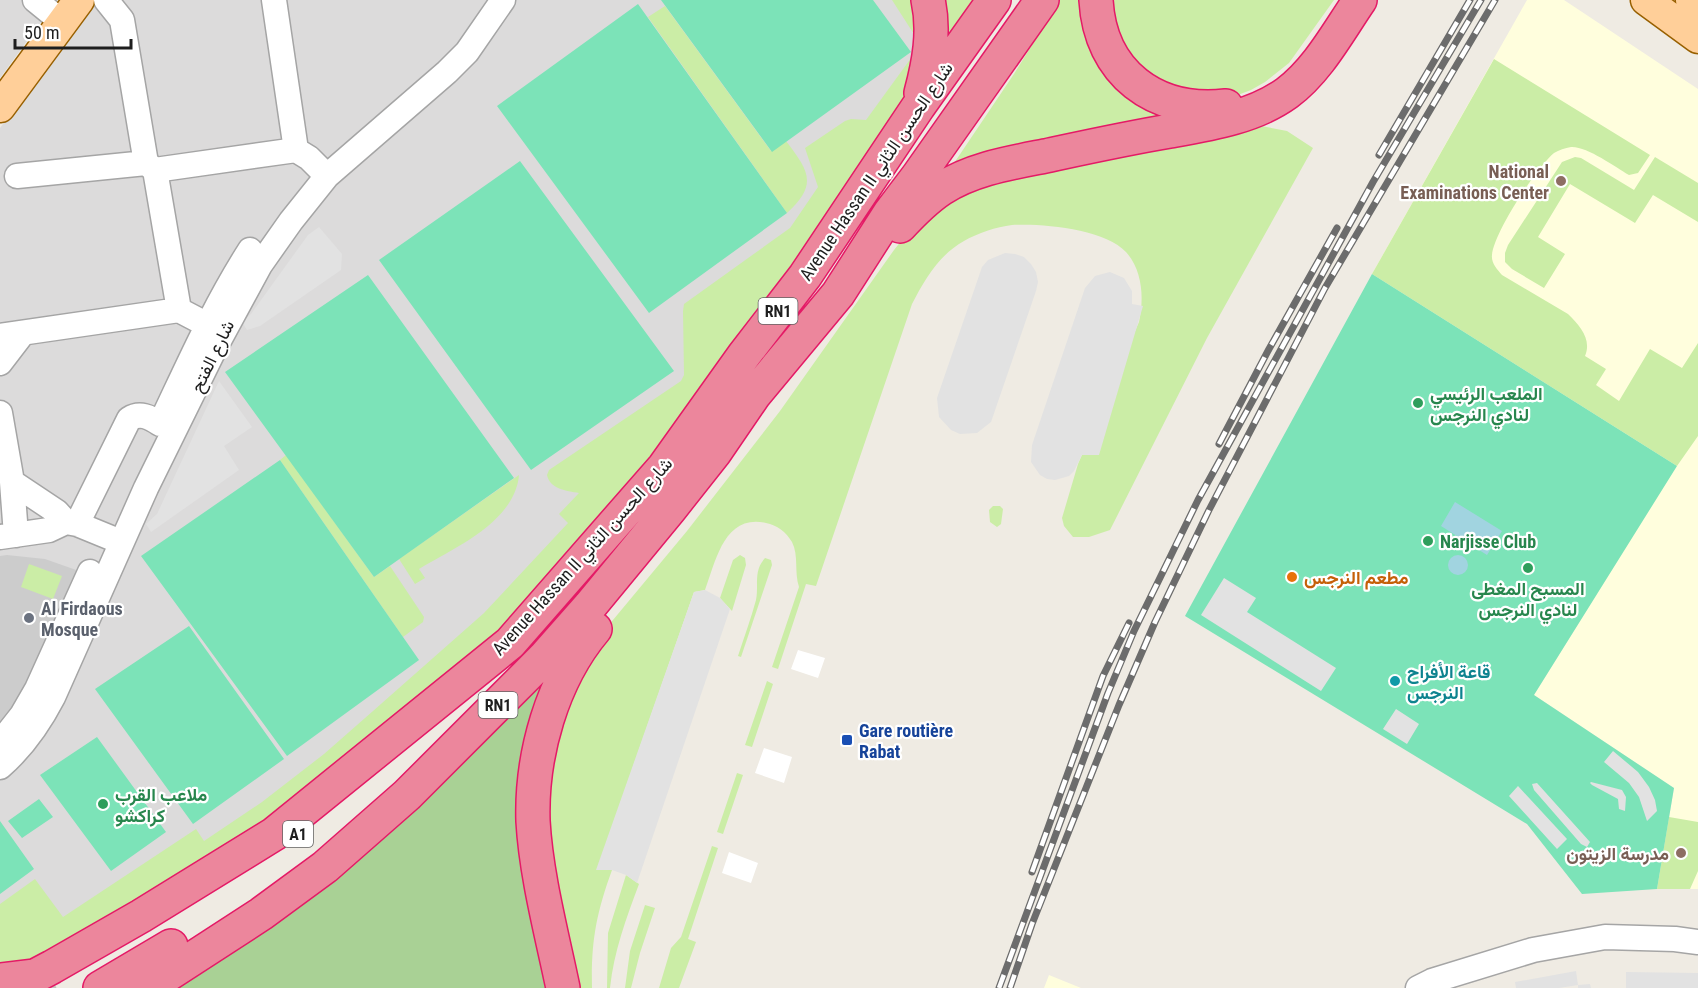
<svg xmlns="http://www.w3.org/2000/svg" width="1698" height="988" viewBox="0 0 1698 988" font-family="'Roboto Condensed',Vazirmatn,sans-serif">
	<rect width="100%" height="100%" fill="#efebe3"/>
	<path fill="#dcdbdb" d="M0 0H57L0 78Z
		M95 0H917L921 9 910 89 853 175 708 387 337 769 0 962V128Z"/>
	<path fill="#fffedd" d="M1527 0H1564L1698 89V889H1657L1674 788 1534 695 1676 466 1372 274Z
		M1049 975 1081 988H1044Z"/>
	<path fill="#ccc" d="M7 555 45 559 79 571 19 703 0 722V556Z"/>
	<path fill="#cbeda6" d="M892 0H917L919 42Z
		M938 0H982L940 61Z
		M1060 0H1090L1175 115 942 181 1014 74Z
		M1103 0H1334L1289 63 1265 82 1251 90 1235 96 1197 99 1132 67Z
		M665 6 771 151 786 141C808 170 819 184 787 213L648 17Z
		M914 54 910 89 853 175 708 387 612 511 472 660 275 812 214 857 34 964 9 965 0 962V904L35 879 63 917 196 829 204 841 262 802 324 754 373 711 484 613 568 523 559 514 579 493C566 491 550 489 547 475L549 470 681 381 684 375 683 311 684 304 790 228 818 187 805 148 845 121 851 119 866 120Z
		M1494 59 1650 155 1638 173 1629 175C1615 167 1587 146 1571 147 1565 148 1559 150 1554 153 1537 167 1494 232 1492 255 1491 263 1497 269 1502 275L1568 314C1580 326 1592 339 1585 356L1606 369 1596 385 1619 401 1650 349 1682 368 1698 343V436L1677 466 1372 274Z
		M1261 126 1287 131 1313 148 1207 338 1110 530 1089 537H1073L1064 526 1062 518 1078 464 1139 322C1144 299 1143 271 1126 252 1105 229 1042 223 1012 225 996 227 978 233 964 241 939 255 925 279 912 304L816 586 806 584 778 669 772 667 799 587C794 572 799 556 792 542 786 532 777 525 766 523 724 514 716 561 705 590L694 592 597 870H612C596 914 591 942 592 988H572L545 839 555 725 603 632 687 531 780 411 894 250 925 211 956 191 1214 133Z
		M1575 157 1581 158 1634 190 1655 157 1698 183V222L1653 195 1635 223 1570 184 1538 237 1565 254 1544 288 1512 269 1505 262V253L1508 245 1562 162Z
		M286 455 374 577 390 566 424 617 423 622 403 637 280 460Z
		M519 475C515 522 454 548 419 569L425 578 415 584 399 559Z
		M993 506H1000L1003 509 1001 524 997 527 990 522 989 510Z
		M740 555 745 558 746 565 732 611 720 598 733 560Z
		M765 558 771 560 772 565 741 657 738 656C744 637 751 619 756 600 759 585 753 571 765 558Z
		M29 564 62 576 53 599 21 587Z
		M767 681 773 684 752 747 745 745Z
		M737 773 743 775 723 834 717 832Z
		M1669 817 1698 822V871L1690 889H1657Z
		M712 846 718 848 688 939 696 942 679 988H659L671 948 681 937Z
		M626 875 639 884C626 919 614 951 610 988H607L608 933Z
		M645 905 655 908 640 953 631 988H625L630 951Z"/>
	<path fill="#a9d195" d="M553 671 521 857 545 988H172Z"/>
	<path fill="#7ce3b8" d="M661 0H873L911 52 772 152Z
		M638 4 787 213 649 313 497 106Z
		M520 161 674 371 531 470 379 260Z
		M1372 274 1677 466 1534 695 1674 788 1657 889 1582 894 1527 824 1185 616Z
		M368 275 514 478 374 577 225 372Z
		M280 460 419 660 287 756 141 556Z
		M189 626 284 759 193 824 95 689Z
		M97 737 166 832 111 871 40 775Z
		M39 799 53 817 22 838 8 821Z
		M0 821 34 869 0 894Z"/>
	<path fill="#e2e2e2" d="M319 227 342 254 341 270 260 326 247 330 242 322 251 314 308 235Z
		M1005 253 1015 254 1024 257 1031 264 1036 272 1038 282 1036 291 991 422 977 433 960 434 951 430 939 417 937 398 982 267 988 260Z
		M1110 272 1124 278 1132 291V304L1143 306 1099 455H1082L1074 471 1069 476 1055 480 1047 479 1040 475 1031 462 1032 445 1085 288 1095 276Z
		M219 381 252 427 224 446 239 470 151 532 146 524 157 514Z
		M1224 578 1256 598 1247 612 1336 668 1321 691 1201 615Z
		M705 590 720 598 730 609 637 883 626 875 612 870H596L694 592Z
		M1396 709 1419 724 1407 744 1383 729Z
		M1613 751 1638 772 1649 787 1655 800 1657 811 1647 821 1639 797 1629 783 1604 762Z
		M1591 782 1622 790 1626 797 1625 811 1619 809 1618 799 1592 785 1590 783Z
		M1537 783 1590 842 1587 847 1581 844 1534 790 1532 784Z
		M1518 786 1567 839 1557 849 1509 796Z
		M1576 971 1578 985 1590 984 1591 988H1578V985L1559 988H1516L1515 982Z
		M1626 972 1698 973V988H1626Z"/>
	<path fill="#a1d4e0" d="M1455 502 1502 531 1487 555 1441 526Z
		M1448 565a10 10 0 1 1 20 0a10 10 0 1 1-20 0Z"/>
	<path fill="#fff" d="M798 650 825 658 818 678 791 669Z
		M764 748 792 757 784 783 755 773Z
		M729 852 758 863 751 883 722 873Z"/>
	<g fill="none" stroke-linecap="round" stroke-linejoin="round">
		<path stroke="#c5c2bc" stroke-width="33" stroke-dasharray="33 16" stroke-linecap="butt" d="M49 988 55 985"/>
		<defs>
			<path id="minor" d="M35 0 62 22
				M106 0 122 20 146 163
				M274 0 296 150
				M155 170 179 310 221 332
				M17 176 146 163 155 170 296 150 309 158 327 176
				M0 336 179 310
				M0 363 23 333
				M0 413 12 482 57 512 66 522 77 524 121 542
				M164 416C191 359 216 303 250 250
				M12 482 16 535
				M77 524 129 419C140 412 150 417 160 424
				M0 537 49 530 66 522
				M0 743 22 715 37 689 90 572
				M0 767C23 747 39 724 53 697L146 488 215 348 260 265 291 221 327 176 447 72 467 52 503 0
				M1418 988 1432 981 1533 950 1605 937 1675 939 1698 942"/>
			<path id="major" d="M1646 0 1698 38
				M1691 0 1698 5
				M0 107 79 0"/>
			<path id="highway" d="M1096 0C1100 73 1155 114 1226 106
				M921 93C929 63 935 31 928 0
				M900 226C913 212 926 199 941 189 972 169 1009 163 1045 156 1087 147 1128 138 1170 131 1210 124 1254 117 1287 93 1318 70 1338 32 1360 0
				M0 980 35 976 52 967 141 916 274 834 510 643 664 467 744 355 805 276 918 107 994 0
				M100 988 171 946
				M147 988 261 914 325 867 407 795 545 657 590 606 670 509 715 452 754 395 838 294 890 213 918 176 1042 0
				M563 988C552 935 536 875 533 821 531 755 552 680 595 629"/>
		</defs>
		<use href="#minor" stroke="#a5a5a5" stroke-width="27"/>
		<use href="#major" stroke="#986000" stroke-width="33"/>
		<use href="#highway" stroke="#e41a66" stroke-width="36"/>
		<use href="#minor" stroke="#fff" stroke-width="24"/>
		<use href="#major" stroke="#ffcf99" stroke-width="30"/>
		<use href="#highway" stroke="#ec869c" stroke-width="33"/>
		<defs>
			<path id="rail" d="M1379 155 1470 0
				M1219 444 1269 349 1337 228
				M1032 872 1103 676 1129 623
				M999 988 1108 693 1134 631 1198 500 1373 182 1481 0
				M1010 988 1032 924 1119 705 1155 622 1209 510 1325 288 1495 0"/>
		</defs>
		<use href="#rail" stroke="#6c6c6c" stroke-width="7"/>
		<use href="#rail" stroke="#fff" stroke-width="4.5" stroke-dasharray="14" stroke-linecap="butt"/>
	</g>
	<g fill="#8d6e63" stroke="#fff" stroke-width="2">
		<circle cx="1561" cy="181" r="6"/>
		<circle cx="1681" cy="853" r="6"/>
	</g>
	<g fill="#2e9e5b" stroke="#fff" stroke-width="2">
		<circle cx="1418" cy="403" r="6"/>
		<circle cx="1428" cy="541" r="6"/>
		<circle cx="1528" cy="568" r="6"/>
		<circle cx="103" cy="804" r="6"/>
	</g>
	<circle fill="#e8710a" stroke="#fff" stroke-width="2" cx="1292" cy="577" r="6"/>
	<circle fill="#6b7280" stroke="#fff" stroke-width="2" cx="29" cy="618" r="6"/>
	<circle fill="#0f9aa8" stroke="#fff" stroke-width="2" cx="1395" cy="681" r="6"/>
	<rect fill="#1a4fb4" stroke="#fff" stroke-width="2" x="841" y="734" width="12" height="12" rx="3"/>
	<g text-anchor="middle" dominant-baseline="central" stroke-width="4.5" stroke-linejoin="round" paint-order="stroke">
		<g fill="#fff" stroke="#626262" stroke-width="1.5">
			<rect x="758.5" y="298" width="39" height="26" rx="4.5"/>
			<rect x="478.5" y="692" width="39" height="26" rx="4.5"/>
			<rect x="283" y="821" width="30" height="26" rx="4.5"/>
		</g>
		<g font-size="16" font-weight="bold" fill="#1e1e1e">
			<text x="778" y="311">RN1</text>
			<text x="498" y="705">RN1</text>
			<text x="298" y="834">A1</text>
		</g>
		<g font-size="18" fill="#1e1e1e" stroke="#fff">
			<text transform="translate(876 171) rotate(-56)">Avenue Hassan II شارع الحسن الثاني</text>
			<text transform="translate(212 356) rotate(-64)">شارع الفتح</text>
			<text transform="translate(582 556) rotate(-48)">Avenue Hassan II شارع الحسن الثاني</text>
		</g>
		<g font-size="18" font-weight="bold" fill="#785e54" stroke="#fff" text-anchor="end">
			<text x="1549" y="171">National<tspan x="1549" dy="21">Examinations Center</tspan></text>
			<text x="1669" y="853">مدرسة الزيتون</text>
		</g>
		<g font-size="18" font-weight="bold" fill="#27864d" stroke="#fff" text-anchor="start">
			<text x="1430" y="393">الملعب الرئيسي<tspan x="1430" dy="21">لنادي النرجس</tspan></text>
			<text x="1440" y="541">Narjisse Club</text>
			<text x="1528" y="588" text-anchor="middle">المسبح المغطى<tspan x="1528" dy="21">لنادي النرجس</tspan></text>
			<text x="115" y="794">ملاعب القرب<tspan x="115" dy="21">كراكشو</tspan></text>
		</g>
		<g font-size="18" font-weight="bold" fill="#c56008" stroke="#fff" text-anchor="start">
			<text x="1304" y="577">مطعم النرجس</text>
		</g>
		<g font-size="18" font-weight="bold" fill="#5b616d" stroke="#fff" text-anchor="start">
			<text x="41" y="608">Al Firdaous<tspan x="41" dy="21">Mosque</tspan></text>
		</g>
		<g font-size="18" font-weight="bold" fill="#0d838f" stroke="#fff" text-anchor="start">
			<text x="1407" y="671">قاعة الأفراح<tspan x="1407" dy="21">النرجس</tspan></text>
		</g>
		<g font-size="18" font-weight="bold" fill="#164399" stroke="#fff" text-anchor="start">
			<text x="859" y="730">Gare routière<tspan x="859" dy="21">Rabat</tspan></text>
		</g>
	</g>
	<path d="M15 39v9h116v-9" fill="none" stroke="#1e1e1e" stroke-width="3"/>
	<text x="24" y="39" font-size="18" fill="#1e1e1e" stroke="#ffffff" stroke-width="4.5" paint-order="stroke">50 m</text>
</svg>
